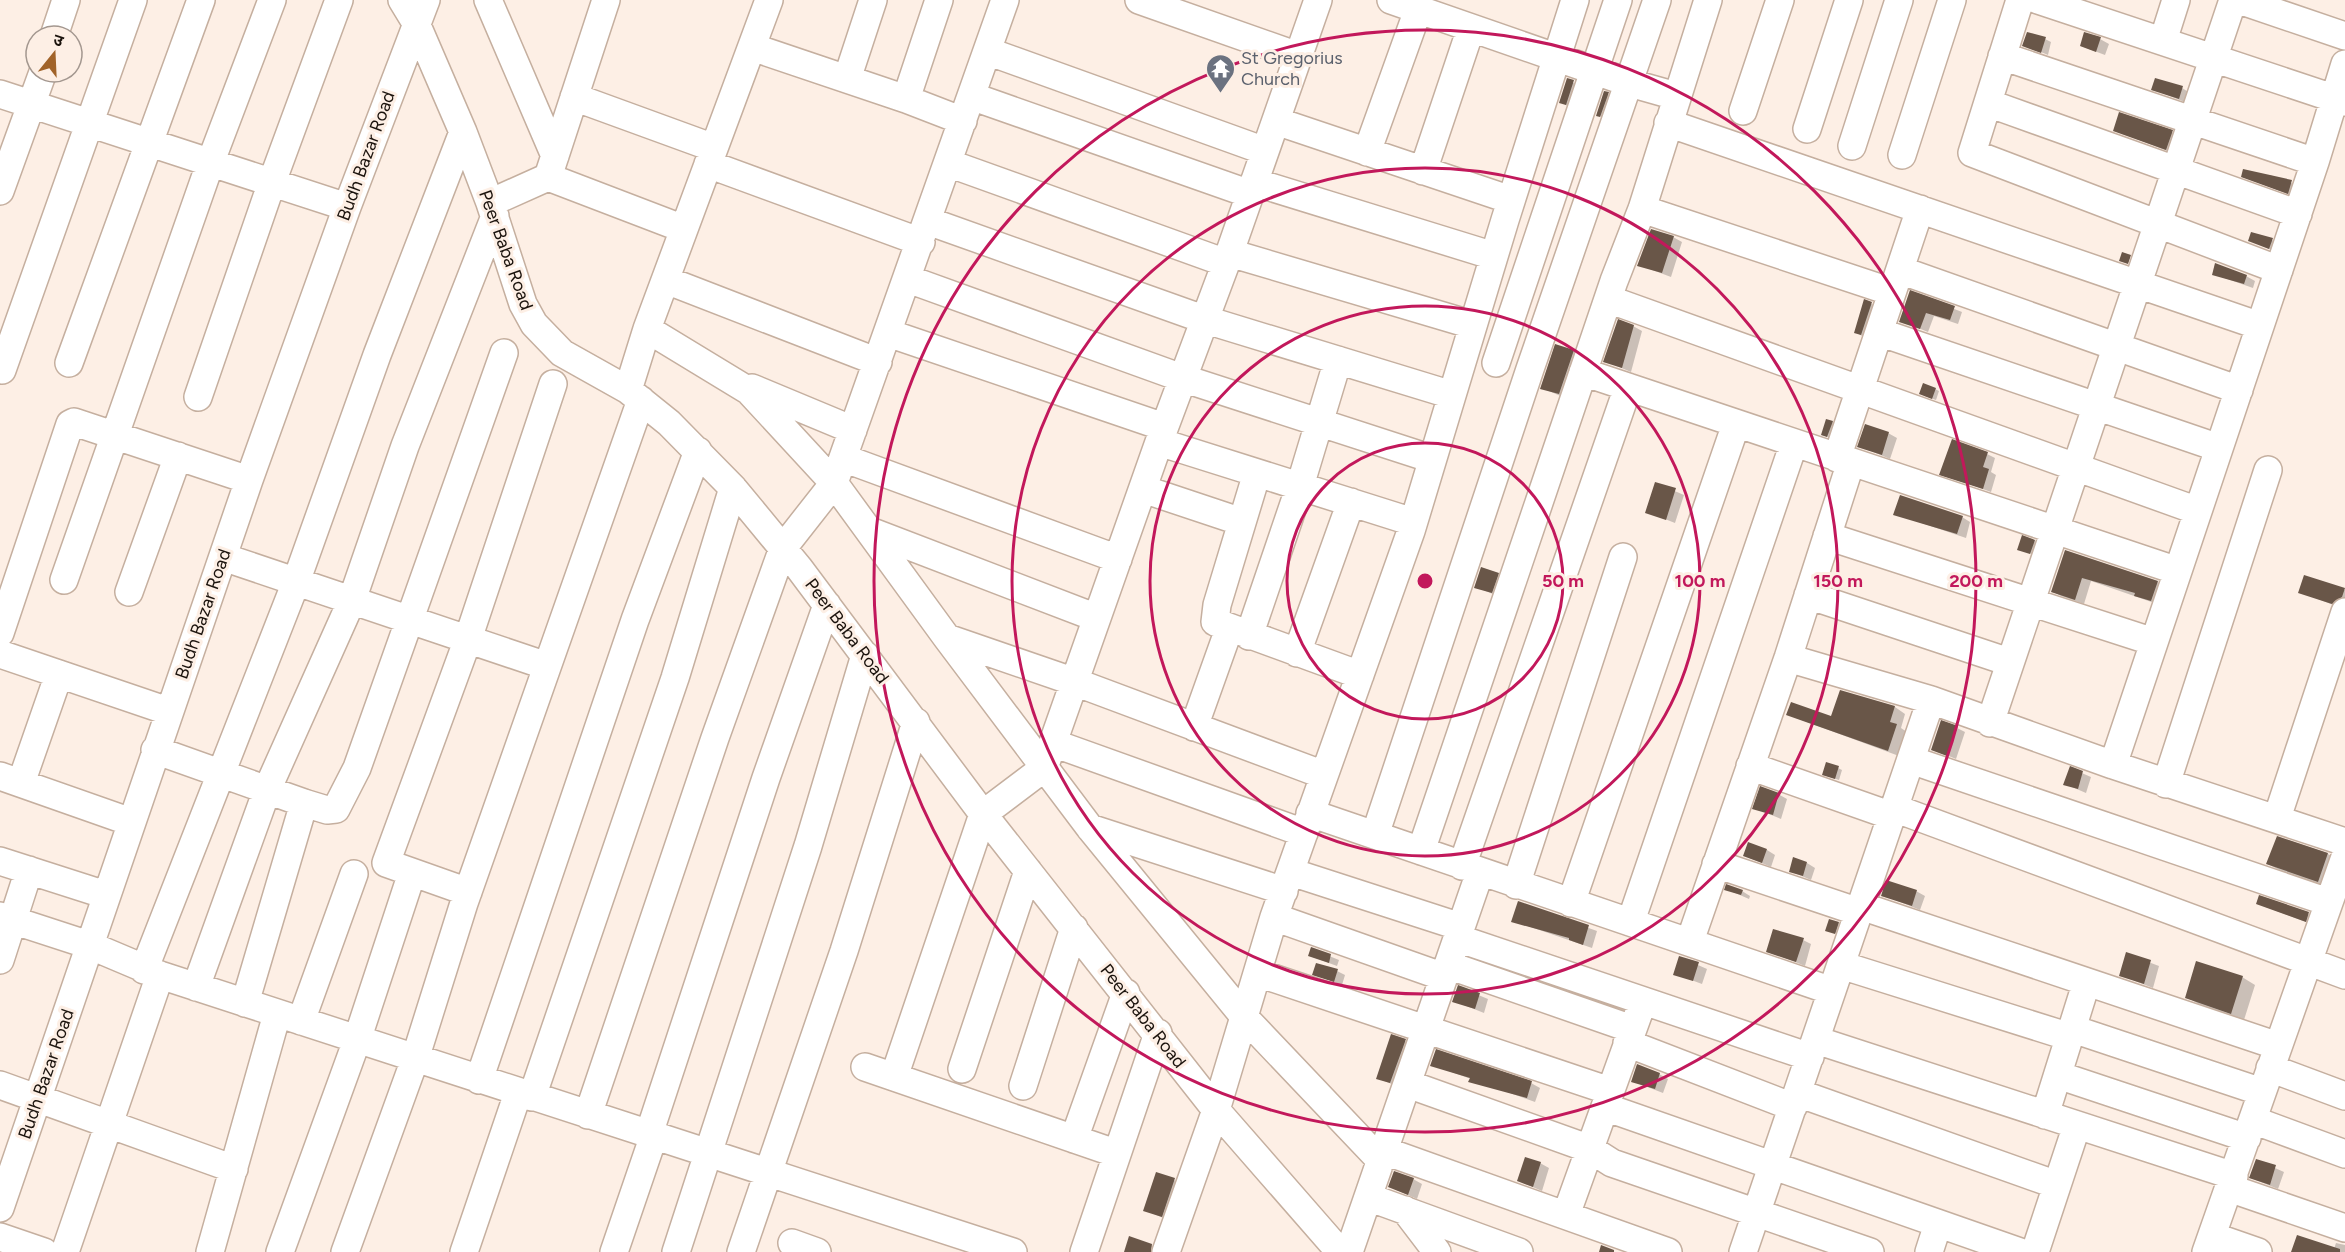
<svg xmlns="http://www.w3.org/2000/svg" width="2345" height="1252" viewBox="0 0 2345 1252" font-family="Figtree,'Noto Sans Devanagari',sans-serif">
	<rect width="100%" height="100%" fill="#fdefe5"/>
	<path fill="#0003" d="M2045 39 2051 42 2048 55 2024 45Z
		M2100 39 2109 44 2105 55 2081 46Z
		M1568 80 1582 87 1569 107 1561 102Z
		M2182 88 2190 93 2187 103 2153 89Z
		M1608 94 1616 98 1606 120 1598 115Z
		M2114 130 2172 132 2180 137 2175 154Z
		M2270 175 2299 186 2295 197 2242 176 2269 178Z
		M1673 237 1682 242 1671 277 1639 265Z
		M2249 240H2272L2281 245 2278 253Z
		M2213 274 2246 276 2255 281 2253 288Z
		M1911 292 1962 312 1958 324 1934 316 1928 332 1901 321Z
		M1865 301 1880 308 1864 337 1855 332Z
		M1633 326 1642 331 1631 372 1605 361Z
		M1573 351 1587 359 1572 401 1542 388Z
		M1935 389 1939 391 1936 400 1925 396Z
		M1832 422 1841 427 1831 439 1823 434Z
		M1888 433 1897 438 1890 459 1859 446Z
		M1987 454 1995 458 1991 472 1996 475 1991 492 1941 474Z
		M1656 483 1684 495 1675 523 1647 512Z
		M1895 514 1962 517 1970 522 1966 538Z
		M2034 541 2043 546 2039 557 2019 549Z
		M2066 552 2157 582 2166 587 2160 605 2091 581 2084 604 2061 596 2052 591Z
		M1498 574 1506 579 1500 597 1476 587Z
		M2305 577 2345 590V605L2341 608 2300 592Z
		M1895 707 1905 714 1901 728 1907 732 1899 756 1788 715 1832 718Z
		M1957 728 1965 732 1956 759 1932 749Z
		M1838 768 1842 770 1839 780 1827 776Z
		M2070 768 2091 777 2086 793 2065 784Z
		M1778 794 1787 799 1781 819 1754 808Z
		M2277 838 2328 854 2341 862 2331 888 2281 871 2268 864Z
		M1767 850 1775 855 1771 867 1745 856Z
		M1807 863 1815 868 1811 880 1790 871Z
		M1726 889 1742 891 1750 896 1749 899Z
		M1916 891 1925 896 1920 910 1883 895Z
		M1519 903 1597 931 1592 948 1513 921Z
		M2258 904 2308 914 2317 918 2314 925Z
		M1838 923 1847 928 1844 937 1827 930Z
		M1803 940 1811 944 1805 966 1768 951Z
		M1312 949 1339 960 1337 966 1310 956Z
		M2127 954 2159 966 2153 988 2120 975Z
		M1680 957 1707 969 1702 984 1675 974Z
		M1337 971 1345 975 1342 985 1314 974Z
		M2242 977 2255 985 2244 1020 2200 1005 2187 997Z
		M1459 987 1488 999 1484 1013 1454 1001Z
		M1405 1041 1414 1045 1399 1087 1377 1078Z
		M1432 1065 1531 1083 1540 1088 1535 1102Z
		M1659 1074 1668 1079 1663 1093 1632 1081Z
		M2257 1160 2284 1172 2278 1189 2251 1178Z
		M1540 1163 1549 1168 1542 1191 1519 1181Z
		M1157 1173 1183 1184 1170 1221 1145 1210Z
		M1413 1179 1422 1184 1417 1199 1390 1187Z
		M2336 1243 2345 1245V1252H2293L2334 1249Z"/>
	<path fill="#695648" d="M2027 32 2046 37 2041 53 2022 46Z
		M2084 32 2101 37 2096 52 2080 46Z
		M1567 78 1574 80 1566 105 1559 103Z
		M2155 78 2183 86 2179 99 2151 90Z
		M1604 91 1609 92 1600 117 1596 116Z
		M2119 112 2173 130 2166 150 2113 131Z
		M2243 169 2292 180 2288 194 2241 177Z
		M1651 229 1674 236 1662 273 1637 266Z
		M2251 232 2273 238 2269 249 2248 241Z
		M2122 252 2131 255 2128 264 2119 261Z
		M2215 263 2247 275 2244 284 2212 275Z
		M1910 290 1955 306 1950 320 1926 313 1920 329 1899 322Z
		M1864 299 1872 302 1861 335 1854 333Z
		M1618 319 1634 325 1622 368 1603 362Z
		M1555 344 1574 350 1559 394 1540 389Z
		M1923 383 1936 388 1932 399 1919 394Z
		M1826 419 1833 421 1827 437 1821 435Z
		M1865 424 1889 432 1882 455 1857 447Z
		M1952 439 1988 452 1983 467 1989 469 1983 489 1939 475Z
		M1655 482 1676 488 1666 520 1645 513Z
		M1900 495 1963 516 1957 534 1893 515Z
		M2022 535 2035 540 2030 554 2017 550Z
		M2065 550 2158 581 2151 601 2134 596 2135 593 2082 578 2075 600 2051 592Z
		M1481 567 1499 573 1492 593 1474 588Z
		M2304 575 2345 588 2342 597 2332 604 2298 593Z
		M1840 690 1895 706 1890 722 1897 724 1888 751 1786 715 1791 702 1831 716Z
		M1941 720 1958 726 1947 756 1931 750Z
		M1826 762 1839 766 1835 779 1822 775Z
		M2070 766 2083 771 2078 789 2063 785Z
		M1760 786 1779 793 1773 815 1752 809Z
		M2277 836 2328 853 2318 882 2266 864Z
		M1748 842 1767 849 1762 863 1743 856Z
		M1793 857 1807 862 1803 876 1789 872Z
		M1886 880 1917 890 1912 906 1881 896Z
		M1726 884 1743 890 1741 895 1724 890Z
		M2259 895 2309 912 2306 922 2256 904Z
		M1518 901 1589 925 1583 945 1569 940V938L1511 922Z
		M1829 919 1839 922 1835 934 1825 931Z
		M1773 929 1804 938 1796 962 1766 952Z
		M1311 947 1331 954 1329 963 1308 956Z
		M2126 952 2151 960 2144 984 2119 976Z
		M1679 956 1699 962 1693 981 1673 975Z
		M2196 961 2243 976 2231 1014 2185 998Z
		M1316 963 1338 969 1334 982 1312 975Z
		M1458 985 1480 993 1475 1009 1452 1002Z
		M1391 1034 1406 1039 1390 1083 1376 1079Z
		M1436 1049 1532 1081 1527 1098 1468 1082 1470 1078 1430 1066Z
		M1637 1064 1660 1073 1655 1089 1631 1082Z
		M1525 1157 1541 1162 1533 1187 1517 1181Z
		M2256 1159 2276 1165 2270 1185 2249 1178Z
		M1394 1171 1414 1178 1408 1195 1388 1187Z
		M1156 1172 1175 1178 1162 1217 1143 1211Z
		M2297 1235 2340 1249V1252H2291Z
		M1129 1236 1152 1244 1151 1252H1124Z
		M1601 1245 1614 1250V1252H1599Z"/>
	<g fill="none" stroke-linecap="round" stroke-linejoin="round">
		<defs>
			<path id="minor" d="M402 0 416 23 463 132 490 203 523 304 534 324 562 353 628 390 669 423 733 488 799 568 983 814 1216 1110 1340 1252
				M488 0 555 156
				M1139 0 1298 56
				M1391 0 1630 83 1676 96
				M2020 0 1972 153 2279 270
				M2038 0 2345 102
				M2239 0 2345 36
				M54 36 66 0
				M2163 41 2176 0
				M752 47 906 99 963 121
				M987 51 1265 151
				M2002 56 2315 162
				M847 79 873 0
				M0 94 347 207
				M971 96 1250 194
				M574 97 714 148
				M906 99 939 0
				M1988 103 2298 214
				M1743 111 1780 0
				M1276 121 1511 200
				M1668 123 2260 326
				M1807 129 1849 0
				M1852 146 1899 0
				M1367 152 1418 10
				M1902 155 1952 0
				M948 163 1226 263
				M708 164 921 242
				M1423 171 1471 28
				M548 177 684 229
				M1254 182 1494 256
				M0 191 43 72
				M490 203 548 177 606 0
				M1642 209 1892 292
				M928 221 1203 319 1452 395
				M1230 253 1473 325
				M1900 270 2239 390
				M908 279 1182 378 1432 459
				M666 280 878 362
				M1608 299 2198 511
				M647 329 749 391 834 483 947 638 1090 828 1246 1019 1381 1161
				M1879 332 2219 448
				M888 333 1164 427
				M69 363 201 0
				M1496 363 1618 0
				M2 370 133 0
				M1583 372 2178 571
				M752 388 853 430
				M628 390 647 329 769 0
				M198 397 272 182 339 0
				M1159 442 1413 522
				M843 458 1118 559
				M1837 458 1920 209
				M1257 473 1217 605 1215 622 1360 675
				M1143 489 1242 522
				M870 531 1097 618
				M1827 536 2154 642
				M223 557 547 666
				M64 580 211 161 272 0
				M129 592 178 456
				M1808 595 2009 662
				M0 633 70 424 74 422 83 425 249 480
				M1249 636 1300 486 1338 360
				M947 638 1075 682 1324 775
				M1297 653 1351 502
				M0 654 168 711
				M1788 658 1931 700 2113 765 2345 842
				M1990 723 2233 0
				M1194 727 1229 629
				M1053 743 1304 833
				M155 750 304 803 327 810 336 809 357 768 504 353
				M1911 760 2328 902
				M2113 765 2315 162 2345 64
				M1750 766 1892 816
				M0 776 131 822
				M21 783 59 674
				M2166 784 2268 470
				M1894 808 2345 975
				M1310 813 1832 991
				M2277 818 2345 612
				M1090 828 1284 891
				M1375 835 1530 369 1657 0
				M1421 851 1614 281 1642 209 1708 0
				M0 861 106 895
				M1716 864 1859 912
				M1462 866 1628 387
				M1291 872 1461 927
				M1516 885 1623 557
				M468 892 386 863 468 639 553 384
				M1571 903 1736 424
				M1861 906 2278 1046
				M0 916 89 945 160 975 1013 1252
				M1274 917 1444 977
				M1631 921 1794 443
				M1457 938 1810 1057
				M1690 941 1788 658 1851 462
				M0 960 29 870
				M1448 965 1632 1029
				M1841 965 2070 1037
				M144 970 296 582 377 355 463 132
				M1258 973 1610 1091
				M196 987 267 790 352 600 405 446 495 216
				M245 1003 304 803
				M301 1021 354 874
				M2073 1029 2262 1092
				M1816 1040 2234 1176
				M1627 1043 1793 1107
				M865 1067 1115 1153
				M2270 1068 2345 1096
				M962 1069 1028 871
				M2058 1075 2247 1138
				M894 1077 983 814 1044 768 1159 442 1226 263 1318 0
				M479 1080 635 620 698 451
				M1408 1084 1590 1149 1612 1163 1870 1252
				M0 1085 234 1169
				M1023 1086 1074 928
				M1798 1093 2057 1185
				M532 1097 675 678 733 488
				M1605 1107 2020 1252
				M588 1115 715 738 783 548 834 483 1005 0
				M2045 1115 2086 984
				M2253 1120 2345 1154
				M649 1134 766 778 827 605
				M1074 1139 1126 993
				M1385 1151 1668 1252
				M2229 1188 2345 1228
				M1368 1197 1519 1252
				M0 1208 249 480 347 207 426 0
				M1405 1210 1437 1252
				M1566 1215 1643 1001
				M2212 1236 2258 1252
				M0 1237 44 1252
				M792 1243 817 1252
				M65 1252 160 975
				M210 1252 277 1014
				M280 1252 357 1040 412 873
				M345 1252 415 1059 464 903 641 400
				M464 1252 518 1093
				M614 1252 654 1135
				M676 1252 808 846 865 655
				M741 1252 844 951 916 722
				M1084 1252 1158 1033
				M1166 1252 1216 1110 1274 917 1411 531 1505 220 1575 0
				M1349 1252 1480 872
				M1743 1252 1931 700
				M1929 1252 1938 1224
				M2035 1252 2077 1125
				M2206 1252 2345 857"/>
		</defs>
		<use href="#minor" stroke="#c5af9f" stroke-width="30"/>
		<use href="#minor" stroke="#fff" stroke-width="27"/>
	</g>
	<g fill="none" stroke="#c2185b" stroke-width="3">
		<circle cx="1425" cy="581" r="138"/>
		<circle cx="1425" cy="581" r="275"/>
		<circle cx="1425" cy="581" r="413"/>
		<circle cx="1425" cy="581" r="551"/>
	</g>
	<defs>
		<symbol id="temple-pin" viewBox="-11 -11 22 30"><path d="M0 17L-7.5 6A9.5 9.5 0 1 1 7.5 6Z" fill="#6b7280" stroke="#fdefe5"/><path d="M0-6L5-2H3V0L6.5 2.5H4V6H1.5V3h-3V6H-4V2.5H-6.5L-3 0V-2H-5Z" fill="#fff"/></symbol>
	</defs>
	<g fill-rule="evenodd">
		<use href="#temple-pin" x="1204" y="52" width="33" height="45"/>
	</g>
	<g text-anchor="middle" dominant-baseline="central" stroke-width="6" stroke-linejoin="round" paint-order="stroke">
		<g font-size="18" fill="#5b616d" stroke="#fdefe5" text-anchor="start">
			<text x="1241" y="58">St Gregorius<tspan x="1241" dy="21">Church</tspan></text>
		</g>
		<g font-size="18" fill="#1b130d" stroke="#fdefe5">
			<text transform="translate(366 156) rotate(-70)">Budh Bazar Road</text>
			<text transform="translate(506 250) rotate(70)">Peer Baba Road</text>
			<text transform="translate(203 614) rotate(-71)">Budh Bazar Road</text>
			<text transform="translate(847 631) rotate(53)">Peer Baba Road</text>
			<text transform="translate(1143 1016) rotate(52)">Peer Baba Road</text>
			<text transform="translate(46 1074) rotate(-71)">Budh Bazar Road</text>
		</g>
	</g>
	<circle cx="1425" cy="581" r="9" fill="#c2185b" stroke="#fdefe5" stroke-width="3"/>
	<g font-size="18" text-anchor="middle" font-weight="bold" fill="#c2185b" stroke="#fdefe5" stroke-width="6" stroke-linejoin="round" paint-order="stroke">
		<text x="1563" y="587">50 m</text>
		<text x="1700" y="587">100 m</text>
		<text x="1838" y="587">150 m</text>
		<text x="1976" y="587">200 m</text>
	</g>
	<g transform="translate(54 54) rotate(18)"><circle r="28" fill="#fdefe5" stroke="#a3978f" stroke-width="1.5"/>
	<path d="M0-4.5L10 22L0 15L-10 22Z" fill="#a16329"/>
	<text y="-9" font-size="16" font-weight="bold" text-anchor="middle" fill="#1b130d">उ</text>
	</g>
</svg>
